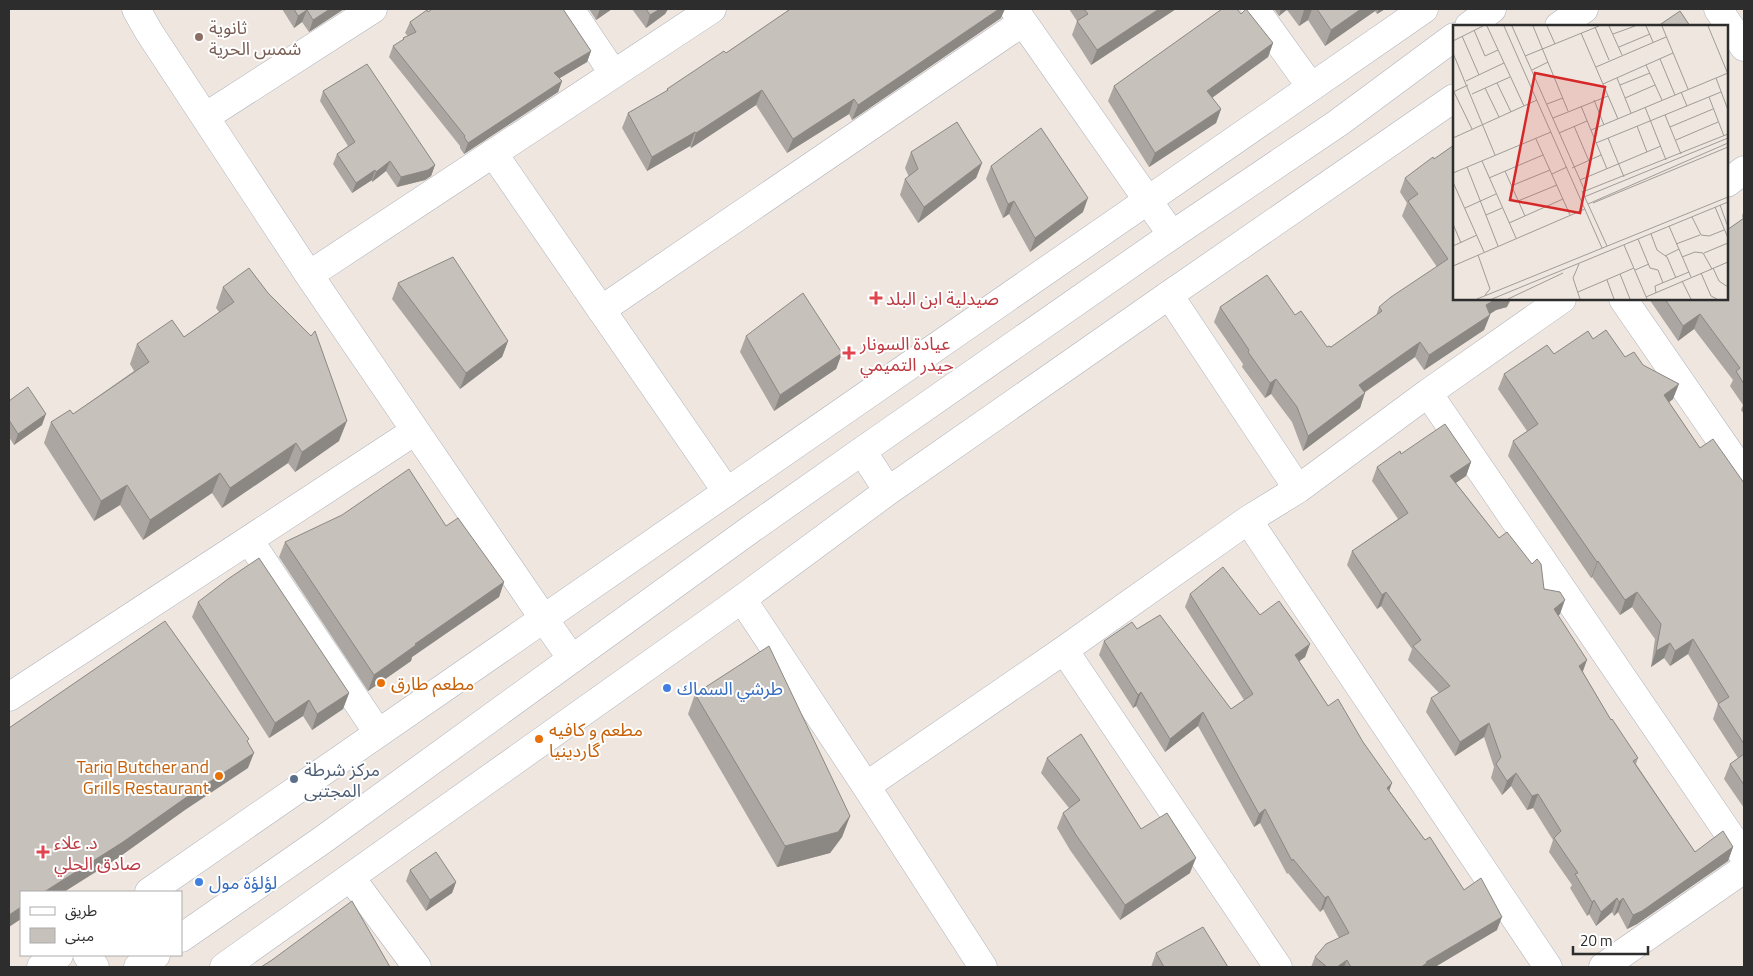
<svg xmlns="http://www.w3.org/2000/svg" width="1753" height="976" viewBox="0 0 1753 976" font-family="'Titillium Web','Noto Sans Arabic',sans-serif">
	<rect width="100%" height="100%" fill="#eee6df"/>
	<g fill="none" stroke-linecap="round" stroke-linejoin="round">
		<defs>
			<path id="minor" d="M136 9 149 32 309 275 544 619
				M570 9 613 73
				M1014 9 1172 235
				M1255 9 1311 87
				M1718 9 1744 47
				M205 117 373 9
				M493 153 727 492
				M1727 183 1744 170
				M309 275 712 9
				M1169 295 1298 489
				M1623 299 1744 474
				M601 310 1023 22
				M1428 393 1744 856
				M1248 520 1548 967
				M249 540 378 733
				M742 599 866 786 983 967
				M1064 650 1278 967
				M9 697 415 431
				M866 786 1064 650 1248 520 1298 489 1428 393 1562 299
				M351 878 417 967
				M1603 967 1744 869"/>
			<path id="tertiary" d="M149 892 1424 9
				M41 967 59 955"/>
			<path id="secondary" d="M1469 26 1492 9
				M1559 26 1584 9
				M862 451 888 491
				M544 619 572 659
				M181 938 321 841 751 529 862 451 1172 235 1338 123 1454 37
				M87 955 95 967
				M138 967 156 955
				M224 967 742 599 888 491 1169 295 1454 98"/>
		</defs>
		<use href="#minor" stroke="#afb3bd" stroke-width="29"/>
		<use href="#tertiary" stroke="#afb3bd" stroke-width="29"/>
		<use href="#secondary" stroke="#afb3bd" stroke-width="29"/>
		<use href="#minor" stroke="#fff" stroke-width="28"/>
		<use href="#tertiary" stroke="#fff" stroke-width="28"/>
		<use href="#secondary" stroke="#fff" stroke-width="28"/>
	</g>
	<path fill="#aba6a1" d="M282 9H344L309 32 302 22 294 28Z
		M589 9H612L596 20Z
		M632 9H668L665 14 646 28Z
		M788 9 1001 18 852 120 849 114 787 153 756 105 691 148 690 146 647 171 622 128 628 113 666 92 667 89 726 53 787 12Z
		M1069 9H1176L1091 65 1072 35 1077 21Z
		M1274 9H1385L1377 14 1375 11 1325 46 1308 20 1299 26 1287 10 1279 16Z
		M428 12 591 51 587 62 559 78 562 81 558 92 464 154 460 148V146L389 57 393 46 403 40V38L408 36 405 33 410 22Z
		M1241 14 1273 43 1268 57 1212 98 1221 109 1216 123 1149 167 1108 101 1114 86Z
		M323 91 435 165 431 176 425 180 397 187 386 171 372 182V180L352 193 333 164 337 154 348 146 320 101Z
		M911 152 982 163 976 178 918 223 900 195 905 179 909 177 905 168Z
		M991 166 1083 212 1030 252 1009 214 1003 218 986 179Z
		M1405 178 1507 307 1496 310 1489 314 1490 315 1484 330 1424 370 1415 357 1364 393 1360 408 1303 451 1292 422 1271 394 1265 398 1242 367 1243 364 1214 322 1220 307 1295 315 1327 347H1331L1376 316 1379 307 1437 267 1402 216 1407 203 1400 192Z
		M1744 210V414L1741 410 1743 405 1730 386 1733 380 1694 329 1678 341 1649 299H1727V230L1743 219 1742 216Z
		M398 283 508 341 502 357 460 389 392 299Z
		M223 287 339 441 295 472 288 463 222 508 212 493 143 540 120 505 94 521 44 443 51 422 73 414 134 371 130 364 137 344 184 337 219 312 216 308Z
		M746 336 842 353 836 369 774 411 740 352Z
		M1593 339 1625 357 1643 365 1673 399 1669 402 1700 448 1744 483V808L1724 779 1730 764 1738 758 1713 719 1718 704 1688 654 1670 666 1664 658 1651 667 1655 639 1632 607 1620 615 1592 577 1591 578 1508 456 1513 441 1527 431 1498 389 1504 374Z
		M9 401 42 425 14 445 9 437Z
		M1401 454 1471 462 1466 476 1456 483 1499 538 1544 589 1560 614 1558 616 1583 672 1611 720 1638 758 1636 764 1695 852 1733 847 1728 861 1637 924 1627 929 1618 912 1614 916 1612 912 1596 926 1589 914 1587 916 1570 888 1572 885 1549 852 1553 840 1533 808 1527 810 1511 786 1502 795 1491 778 1494 767 1484 737 1455 756 1426 712 1431 698 1439 693 1408 660 1412 649 1381 606 1377 609 1347 565 1352 551 1398 519 1372 481 1377 467Z
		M446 526 504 582 499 597 412 657 411 661 368 691 279 557 285 542Z
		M1190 594 1260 615 1310 644 1305 657 1299 661 1328 706 1425 840 1464 890 1497 930 1435 967H1311L1315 957 1339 938 1323 909 1320 912 1288 873 1287 874 1260 823 1254 827 1198 726 1165 752 1136 706 1133 708 1099 655 1104 641 1137 629 1231 709 1244 700 1185 607Z
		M198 602 349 693 343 709 312 730 303 716 269 738 192 617Z
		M695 694 850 816 842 837 830 853 777 867 688 714Z
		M1047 758 1141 829 1190 873 1120 920 1070 850 1057 828 1063 813 1069 808 1041 773Z
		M410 870 456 882 452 893 426 911 406 881Z
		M1156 953 1228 967H1151Z"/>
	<path fill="#8b8783" d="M330 9H344L309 32 313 20Z
		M600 9H612L596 20Z
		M660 9H668L665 14 646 28 650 15Z
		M999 9H1005L1001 18 852 120 858 105Z
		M1159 9H1176L1091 65 1097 50Z
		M1281 9H1287L1279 16Z
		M1307 9H1312L1308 20 1299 26 1304 10Z
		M1361 9H1376L1375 11 1325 46 1331 30Z
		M1379 9H1385L1377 14Z
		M307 10 302 22 294 28 298 16Z
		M1273 43 1268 57 1202 105 1207 91Z
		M591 51 587 62 550 84 554 73Z
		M562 81 558 92 464 154 468 143Z
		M762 90 756 105 691 148 696 133Z
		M854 99 849 114 787 153 793 139Z
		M1221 109 1216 123 1149 167 1155 153Z
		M695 132 690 146 647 171 652 157Z
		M390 161 386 171 372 182 376 172Z
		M982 163 976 178 918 223 924 207Z
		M435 165 431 176 425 180 397 187 401 177Z
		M375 170 372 180 352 193 356 183Z
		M1088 198 1083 212 1030 252 1035 238Z
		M1014 201 1009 214 1003 218 1008 204Z
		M1496 299H1511L1507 307 1496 310 1481 320 1486 305Z
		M1700 314 1694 329 1678 341 1683 326Z
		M1490 315 1484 330 1424 370 1429 355Z
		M508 341 502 357 460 389 466 373Z
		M1420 342 1415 357 1353 400 1359 385Z
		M842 353 836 369 774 411 780 395Z
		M1276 379 1271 394 1265 398 1270 383Z
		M1679 384 1673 399 1659 410 1664 395Z
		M1365 393 1360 408 1303 451 1308 436Z
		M46 414 42 425 14 445 18 434Z
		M347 421 339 441 295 472 302 452Z
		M296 443 288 463 222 508 230 488Z
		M1471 462 1466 476 1445 490 1450 476Z
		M220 473 212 493 143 540 150 520Z
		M127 485 120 505 94 521 101 501Z
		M1598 561 1592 577 1591 578 1597 562Z
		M504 582 499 597 412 657 411 661 368 691 374 675 415 644Z
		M1386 592 1381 606 1377 609 1382 595Z
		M1637 592 1632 607 1620 615 1625 600Z
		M1565 600 1560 614 1549 622 1554 609Z
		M1693 639 1688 654 1670 666 1675 651Z
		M1670 643 1664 658 1651 667 1656 651Z
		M1310 644 1305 657 1290 668 1295 655Z
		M1587 660 1582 674 1579 666Z
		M1141 692 1136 706 1133 708 1138 695Z
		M349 693 343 709 312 730 317 714Z
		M309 700 303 716 269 738 275 723Z
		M1203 712 1198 726 1165 752 1170 739Z
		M1489 723 1484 737 1455 756 1460 742Z
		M254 753 248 768 185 810 118 858 64 892H44L191 794Z
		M1516 773 1511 786 1502 795 1507 781Z
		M1392 783 1387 797V788Z
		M1538 794 1533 808 1527 810 1532 796Z
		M1265 809 1260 823 1254 827 1259 814Z
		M850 816 842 837 830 853 777 867 785 846Z
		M1733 847 1728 861 1637 924 1627 929 1633 915Z
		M1196 858 1190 873 1120 920 1125 905Z
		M456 882 452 893 426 911 430 900Z
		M1328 896 1323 909 1320 912 1325 898Z
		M1617 898 1612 912 1596 926 1601 912Z
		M1623 898 1618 912 1614 916 1619 902Z
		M1594 900 1589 914 1587 916 1592 902Z
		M21 907V919L9 927V915Z
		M1502 917 1497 930 1435 967H1421L1426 962Z
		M1347 960 1344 967H1337Z"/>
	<path fill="#c7c1bb" stroke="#8b8783" d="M294 9H330L313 20 307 10 298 16Z
		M432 9H563L591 51 554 73 562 81 468 143 464 137 465 136 393 46 404 39 403 38 416 32 410 22 427 10 428 12Z
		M646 9H660L650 15Z
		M788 9H999L858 105 854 99 793 139 762 90 696 133 695 132 652 157 628 113 668 90 667 89 724 51 726 53 789 10Z
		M1084 9H1159L1097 50 1077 21 1088 14Z
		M1222 9H1237L1241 14 1246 9 1273 43 1207 91 1221 109 1155 153 1114 86Z
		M1317 9H1361L1331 30Z
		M1680 11 1690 26H1658Z
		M367 64 435 165 428 170 401 177 390 161 376 172 375 170 356 183 337 154 355 142 323 91Z
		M957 122 982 163 924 207 905 179 918 169 911 152Z
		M1041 128 1088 198 1035 238 1014 201 1008 204 991 166Z
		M1454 145V299H1496L1486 305 1490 315 1429 355 1420 342 1359 385 1365 393 1308 436 1297 407 1276 379 1270 383 1248 352 1249 350 1220 307 1267 275 1295 315 1301 311 1327 347 1329 346 1331 347 1382 311 1379 307 1391 297 1448 259 1408 201 1418 194 1405 178 1433 157 1434 159Z
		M1744 218V384L1736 371 1740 368 1700 314 1683 326 1665 299H1727V234L1728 233 1727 230Z
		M453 257 508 341 466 373 398 283Z
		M249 268 268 293 311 336 315 331 347 421 302 452 296 443 230 488 220 473 150 520 127 485 101 501 51 422 70 410 73 414 149 362 137 344 172 320 184 337 234 302 223 287Z
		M803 293 842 353 780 395 746 336Z
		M1606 330 1625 357 1634 352 1643 365 1679 384 1664 395 1700 448 1713 439 1744 483V744L1718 704 1729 697 1693 639 1675 651 1670 643 1656 651 1661 624 1637 592 1625 600 1598 561 1597 562 1513 441 1538 424 1504 374 1547 345 1554 354 1588 331 1593 339Z
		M28 387 46 414 18 434 9 420V401Z
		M1445 424 1471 462 1450 476 1499 538 1507 532 1532 564 1537 559 1541 564 1544 589 1560 592 1565 600 1554 609 1587 660 1579 666 1611 720 1612 719 1638 758 1633 761 1695 852 1723 831 1733 847 1642 911 1633 915 1623 898 1619 902 1617 898 1601 912 1594 900 1592 902 1575 874 1578 873 1554 838 1561 831 1538 794 1532 796 1516 773 1507 781 1496 764 1501 757 1489 723 1460 742 1431 698 1450 686 1413 646 1421 640 1386 592 1382 595 1352 551 1408 513 1377 467 1400 451 1401 454Z
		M409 469 446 526 458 518 504 582 415 644 416 645 374 675 285 542 342 515Z
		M259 558 349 693 317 714 309 700 275 723 198 602 228 579Z
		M1223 567 1260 615 1279 601 1310 644 1295 655 1328 706 1338 699 1363 742 1392 783 1387 788 1425 840 1430 837 1464 890 1481 878 1502 917 1426 962 1427 963 1421 967H1351L1347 960 1337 967H1327L1315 957 1326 944 1349 933 1328 896 1325 898 1293 859 1292 861 1265 809 1259 814 1203 712 1170 739 1141 692 1138 695 1104 641 1132 622 1137 629 1160 615 1231 709 1253 694 1190 594Z
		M165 621 249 739 247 741 254 753 191 794 123 842 44 892H21V907L9 915V728Z
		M769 646 850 816 838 832 785 846 695 694Z
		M1081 734 1141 829 1167 813 1196 858 1125 905 1076 835 1063 813 1080 800 1047 758Z
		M1744 754V785L1730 764Z
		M436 852 456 882 430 900 410 870Z
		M352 901 390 967H261L272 960Z
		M1203 927 1228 967H1164L1156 953Z"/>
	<circle fill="#8d6e63" stroke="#fff" stroke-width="2" cx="199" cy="37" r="5"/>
	<g fill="#e0444e" stroke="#fff" stroke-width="2">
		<path d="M873.5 290.5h5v5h5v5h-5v5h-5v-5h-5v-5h5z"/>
		<path d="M846.5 345.5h5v5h5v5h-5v5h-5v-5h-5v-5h5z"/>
		<path d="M40.5 844.5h5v5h5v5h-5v5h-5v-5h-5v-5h5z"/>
	</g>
	<g fill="#e8710a" stroke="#fff" stroke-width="2">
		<circle cx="381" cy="683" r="5"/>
		<circle cx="539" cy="739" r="5"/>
		<circle cx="219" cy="776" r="5"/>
	</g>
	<g fill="#3f7fe0" stroke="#fff" stroke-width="2">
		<circle cx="667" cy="688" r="5"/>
		<circle cx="199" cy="882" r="5"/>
	</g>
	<circle fill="#5c6f8a" stroke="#fff" stroke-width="2" cx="294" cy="779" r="5"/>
	<g text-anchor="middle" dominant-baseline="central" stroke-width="4" stroke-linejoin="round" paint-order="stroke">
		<g font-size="18" fill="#785e54" stroke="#fff" text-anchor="start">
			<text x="209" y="27">ثانوية<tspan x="209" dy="21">شمس الحرية</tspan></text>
		</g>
		<g font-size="18" fill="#be3a42" stroke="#fff" text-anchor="start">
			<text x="886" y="298">صيدلية ابن البلد</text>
			<text x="860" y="343">عيادة السونار<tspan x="860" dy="21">حيدر التميمي</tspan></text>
			<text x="54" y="842">د. علاء<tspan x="54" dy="21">صادق الحلي</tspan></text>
		</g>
		<g font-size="18" fill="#c56008" stroke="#fff" text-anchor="start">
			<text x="391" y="683">مطعم طارق</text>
			<text x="549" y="729">مطعم و كافيه<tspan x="549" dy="21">گاردينيا</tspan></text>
			<text x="209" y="766" text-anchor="end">Tariq Butcher and<tspan x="209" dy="21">Grills Restaurant</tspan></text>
		</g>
		<g font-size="18" fill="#366cbe" stroke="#fff" text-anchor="start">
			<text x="677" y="688">طرشي السماك</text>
			<text x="209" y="882">لؤلؤة مول</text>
		</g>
		<g font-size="18" fill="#4e5e75" stroke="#fff" text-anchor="start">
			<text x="304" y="769">مركز شرطة<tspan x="304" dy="21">المجتبى</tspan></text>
		</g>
	</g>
	<g transform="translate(1453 25)">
		<rect width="275" height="275" fill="#eee6df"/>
		<path fill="none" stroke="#a19c98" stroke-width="1" d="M34 1 71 81M51 1 149 223M59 1 132 166 275 109M80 1 115 86M94 1 102 19M156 1 169 30M193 1 200 17M209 1 235 64M255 1 275 49M142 2 156 35M21 5 32 31 45 25M128 8 165 94M160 9 182 1M9 11 26 50M0 16 30 1M166 22 197 9M0 28 42 130M72 31 146 1M207 34 222 70M193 40 209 75M143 42 213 12M79 45 95 37M164 53 178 88M263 53 275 85M13 56 51 38M44 58 58 87M150 59 220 28M167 60 197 48M32 63 46 92M0 67 15 60M1 67 19 104M228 67 234 81M19 69 57 52M256 72 271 111M172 73 202 60M141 75 151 100M94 79 110 73M128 81 154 144M192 82 213 135M212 90 228 129M100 93 155 71M121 101 136 136M184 101 194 127M217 102 260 84M138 105 275 48M106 108 134 96M0 113 84 75M155 113 171 152M83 114 117 190M223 115 265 97M143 118 268 67M29 136 63 213M14 142 45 221M119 143 148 130M52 146 72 191M0 148 98 107M99 149 114 142M36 153 90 130M127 155 208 121M0 157 31 227M58 161 97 145M129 166 154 221M131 172 275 113M65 176 104 160M140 178 275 122M135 179 275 118M267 180 275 202M262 182 275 213M12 183 43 169M33 190 49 183M239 192 248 210 256 211 271 205M56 198 110 174M0 199 8 218M216 201 238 252M198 209 204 225 214 232 223 253M185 214 197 243 205 245 210 258M223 219 247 210M171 220 194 274M0 221 24 210M251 228 275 218M25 230 37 264 32 270M212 231 226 224M229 232 242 227 250 228 259 244M126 239 120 253 127 274M0 241 132 184M260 243 266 256 275 262M182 245 196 239M248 248 258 271 264 274M167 249 177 274M154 255 161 274M229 256 238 274M125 267 181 243M203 268 202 261 236 247M193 272 275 237M24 274 275 172M39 274 275 177M55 274 110 248"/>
		<path fill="#d62828" fill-opacity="0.15" stroke="#d62828" stroke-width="2.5" d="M82 48 152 62 127 188 57 175Z"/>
		<rect width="275" height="275" fill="none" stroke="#2d2d2d" stroke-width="2.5"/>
	</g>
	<rect width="1753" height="976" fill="none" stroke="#2d2d2d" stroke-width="20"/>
	<rect x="20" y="891" width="162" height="65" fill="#ffffff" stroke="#ababab"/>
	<rect x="30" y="907" width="25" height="8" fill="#ffffff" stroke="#ababab"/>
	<text x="65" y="916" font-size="15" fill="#2d2d2d">طريق</text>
	<rect x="30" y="928" width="25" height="15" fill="#c7c1bb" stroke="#ababab"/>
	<text x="65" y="941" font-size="15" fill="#2d2d2d">مبنى</text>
	<path d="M1573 946v8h75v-8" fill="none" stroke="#2d2d2d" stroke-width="2.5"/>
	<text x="1580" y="946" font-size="15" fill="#2d2d2d" stroke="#ffffff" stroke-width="4" paint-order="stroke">20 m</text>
</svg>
